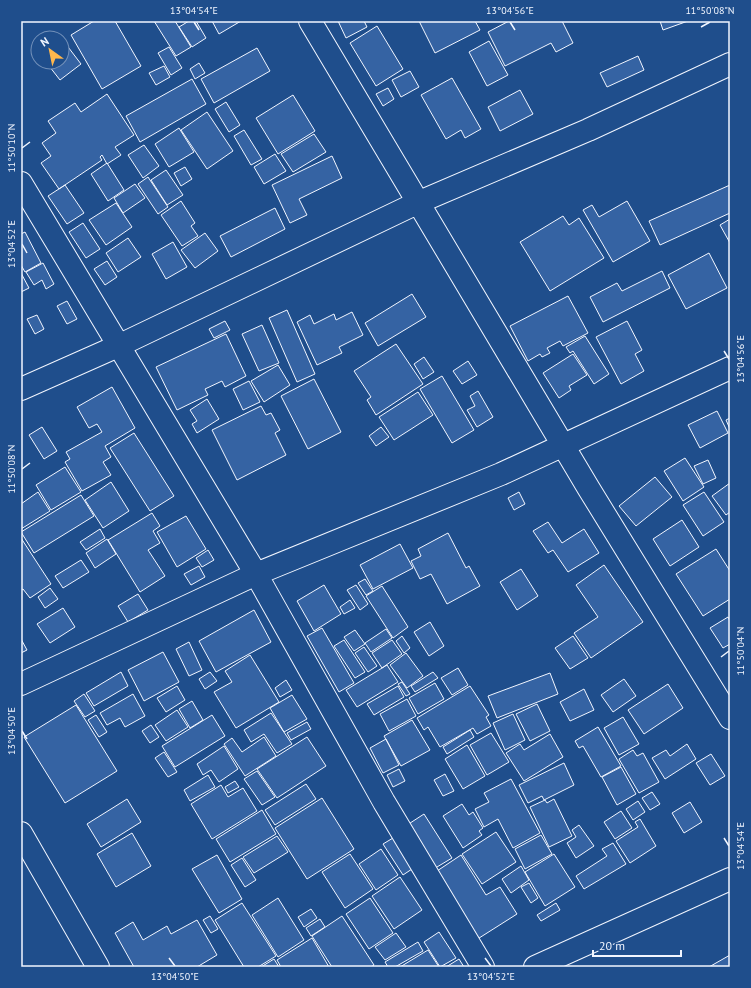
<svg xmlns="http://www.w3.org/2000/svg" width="751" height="988" viewBox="0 0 751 988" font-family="'PT Sans',sans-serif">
	<rect width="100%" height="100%" fill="#1f4e8c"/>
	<path fill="#3563a3" stroke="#f2f6ff" d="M94 21H115L141 66 102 89 71 35Z
		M154 21H175L191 47 176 56Z
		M189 21H196L206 38 192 47 179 27Z
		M212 21H241L219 34Z
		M338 21H364L367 27 346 38Z
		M419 21H475L480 30 435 53Z
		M509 21H562L573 43 556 52 551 43 505 66 488 32Z
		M660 21H688L663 30Z
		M377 26 403 69 376 86 350 43Z
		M62 39 81 64 60 80 46 62H62Z
		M489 41 508 75 487 86 469 52Z
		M169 47 182 68 171 75 158 53Z
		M257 48 270 71 214 103 201 79Z
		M638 56 644 70 607 87 600 73Z
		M199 63 205 73 195 79 190 69Z
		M164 66 170 77 156 85 149 73Z
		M410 71 419 87 401 97 392 80Z
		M452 78 481 129 465 138 461 130 446 139 421 95Z
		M192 79 206 104 140 142 126 116Z
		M388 88 394 99 383 106 376 94Z
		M520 90 533 114 500 131 488 107Z
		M107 94 134 135 115 147 121 155 107 164 102 155 100 157 102 160 59 189 41 163 51 156 42 143 56 133 48 121 75 103 81 112Z
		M293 95 315 131 278 154 256 118Z
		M226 102 240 125 229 132 215 109Z
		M207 112 233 151 207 169 181 130Z
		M179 128 194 152 169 167 155 144Z
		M244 130 262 159 251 165 234 136Z
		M314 134 326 152 293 172 281 154Z
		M144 145 159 166 143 178 128 155Z
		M275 154 286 171 264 184 254 167Z
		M332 156 342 178 299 199 307 215 290 223 272 185Z
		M107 163 124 190 108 201 91 174Z
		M185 167 192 179 181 186 174 173Z
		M166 170 183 195 167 205 151 180Z
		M148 177 168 207 158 214 138 184Z
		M135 184 145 198 123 213 114 198Z
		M65 185 84 213 67 224 48 196Z
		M730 185V213L660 245 649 221Z
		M181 201 195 223 191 226 198 236 182 246 161 215Z
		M627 201 650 241 613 262 583 210 592 205 599 217Z
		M116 203 132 227 106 245 89 220Z
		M275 208 285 229 231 257 220 236Z
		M563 216 569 225 579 218 604 258 550 291 520 242Z
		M730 219V243L720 225Z
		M83 223 100 249 86 258 69 232Z
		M25 232 41 263 25 272 21 265V234Z
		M205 233 218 251 195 268 181 250Z
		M128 238 141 257 118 272 106 253Z
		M173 242 187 267 166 279 152 254Z
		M709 253 727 288 686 309 668 275Z
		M107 261 117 277 105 285 94 269Z
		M43 263 54 284 46 289 42 280 34 285 26 272Z
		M662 271 670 288 603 322 590 297 617 283 622 291Z
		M21 273 29 288 21 292Z
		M412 294 426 317 378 346 365 323Z
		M568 296 588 333 563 346 560 341 547 348 550 353 542 357 540 354 528 361 510 326Z
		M67 301 77 319 67 324 57 306Z
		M287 310 315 374 297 382 269 318Z
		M352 312 363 335 339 347 342 353 317 365 297 322 310 315 314 324 334 314 336 320Z
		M37 315 44 329 35 334 27 319Z
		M225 321 230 330 214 338 209 329Z
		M627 321 642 350 635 354 644 371 621 384 596 337Z
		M262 325 279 363 259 371 242 334Z
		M226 334 246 376 225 387 222 381 205 389 208 395 177 410 156 367Z
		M585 336 609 374 594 384 573 351 570 353 566 347Z
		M396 344 423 384 376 415 367 400 371 397 354 371Z
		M573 354 587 375 569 386 571 390 559 398 543 373Z
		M424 357 434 372 423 379 414 364Z
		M468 361 477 375 462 384 453 371Z
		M278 365 290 385 264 402 251 381Z
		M442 376 474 430 452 443 420 389Z
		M314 379 341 432 308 449 281 396Z
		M249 381 260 402 243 410 233 389Z
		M112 387 135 428 105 446 111 457 103 462 111 475 82 491 65 462 70 459 66 452 102 432 97 424 89 428 77 407Z
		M478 391 493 417 477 427 467 410 475 406 470 396Z
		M418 392 433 415 394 440 379 417Z
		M207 399 219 419 197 433 192 424 197 421 190 410Z
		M261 406 266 415 271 413 280 430 275 433 286 455 237 480 212 430Z
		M717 411 728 433 700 448 688 425Z
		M730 418V429L726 420Z
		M42 427 57 451 44 459 29 435Z
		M381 427 389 437 376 446 369 436Z
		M134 433 174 496 150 511 110 448Z
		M685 458 704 487 683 501 664 471Z
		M708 460 716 478 703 484 694 466Z
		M65 467 81 492 51 510 36 485Z
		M655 477 672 497 636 526 619 506Z
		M111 482 129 511 103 528 85 500Z
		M730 483V512L726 515 712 496Z
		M38 492 50 511 21 529V504Z
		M519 492 525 504 514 510 508 498Z
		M704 492 724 522 703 536 683 505Z
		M81 495 94 516 34 553 21 532Z
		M152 513 160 526 153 531 160 543 148 550 165 576 140 592 108 540Z
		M186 516 206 549 177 567 157 532Z
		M682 520 699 547 670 566 653 539Z
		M548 522 562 543 584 529 599 553 568 572 553 550 548 553 533 531Z
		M100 529 105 538 86 550 80 542Z
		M448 533 466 568 469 566 480 586 447 604 431 574 420 579 411 561 421 556 418 549Z
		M21 538 51 584 30 598 23 589 21 590Z
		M107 539 116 554 95 568 86 553Z
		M400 544 413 568 373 589 360 565Z
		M716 549 730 571V599L703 616 676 574Z
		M208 550 214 560 202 567 196 558Z
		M81 560 89 572 63 588 55 576Z
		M604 565 643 622 591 658 574 633 598 617 576 585Z
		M199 566 205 577 191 585 184 574Z
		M521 569 538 596 517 610 500 582Z
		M365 579 373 591 366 595 358 583Z
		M324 585 341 614 314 631 297 601Z
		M356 585 368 604 360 610 347 590Z
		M382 586 408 627 393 638 366 596Z
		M50 588 58 599 45 608 38 597Z
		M138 594 148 610 128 622 118 606Z
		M350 600 355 608 344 614 340 607Z
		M63 608 75 627 50 643 37 624Z
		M254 610 271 642 216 672 199 641Z
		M728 617 730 621V644L723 648 710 628Z
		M430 622 444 646 429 656 414 632Z
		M322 628 354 683 339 692 307 636Z
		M386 629 392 638 371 652 365 643Z
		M355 630 365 644 354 651 344 637Z
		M402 636 410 648 404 653 396 641Z
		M573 636 588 658 570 669 555 648Z
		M21 639 27 650 21 653Z
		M344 640 365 672 355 678 334 646Z
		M392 640 402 654 382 668 372 653Z
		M189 642 202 670 189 676 176 649Z
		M364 647 377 666 368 672 355 653Z
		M163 652 179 682 144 701 128 670Z
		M406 653 423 676 407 688 390 665Z
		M250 655 279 702 236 728 214 692 232 682 225 671Z
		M387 665 398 682 357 707 346 690Z
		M458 668 468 685 452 695 441 678Z
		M121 672 128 686 94 706 86 693Z
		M210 672 217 681 205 689 199 679Z
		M433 672 438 678 415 692 411 686Z
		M550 673 558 694 497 718 488 696Z
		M624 679 636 696 613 712 601 695Z
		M286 680 292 690 280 697 275 688Z
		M402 682 410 694 406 696 398 684Z
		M435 683 444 699 418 714 409 698Z
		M668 684 683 708 644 734 628 710Z
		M177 686 185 700 166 712 157 698Z
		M398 686 404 697 374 715 367 704Z
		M470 686 489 715 486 717 491 726 477 734 473 728 440 747 428 727 424 730 417 718Z
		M584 689 594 710 570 721 560 702Z
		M84 694 95 711 85 717 74 701Z
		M133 694 145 716 125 727 120 718 107 725 100 713Z
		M292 695 307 719 284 732 270 708Z
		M407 699 416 716 389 731 380 714Z
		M192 701 203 720 190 728 179 709Z
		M537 704 550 731 530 741 516 714Z
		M76 705 117 771 65 803 24 737Z
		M177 710 188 727 166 741 155 725Z
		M271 713 292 744 277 753 264 734 251 742 244 730Z
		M513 714 525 740 505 750 493 723Z
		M96 715 107 732 99 737 88 720Z
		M212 715 225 736 175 767 162 746Z
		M623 717 639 744 619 755 604 728Z
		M412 720 430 750 401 766 384 736Z
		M307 722 311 729 291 740 287 733Z
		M151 725 159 737 150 743 142 731Z
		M598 727 621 766 601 777 583 746 579 748 575 741Z
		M470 730 474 737 447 754 443 747Z
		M491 733 509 762 487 775 470 745Z
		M550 734 563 757 524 781 506 753 520 744 524 750Z
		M264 737 276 756 245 776 224 744 232 738 242 752Z
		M307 737 326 766 277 798 257 769Z
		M386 739 399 765 383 773 370 748Z
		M687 744 696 759 665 779 652 758 666 750 670 756Z
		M467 745 485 776 463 789 445 759Z
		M224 746 238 769 219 782 211 770 203 775 197 764Z
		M633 750 637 756 643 753 659 782 639 793 619 759Z
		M164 752 177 772 168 777 155 758Z
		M711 754 725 776 710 785 696 763Z
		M564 763 574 785 544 800 542 796 528 803 519 785Z
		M621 767 636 794 617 805 602 777Z
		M399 769 405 781 393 787 387 775Z
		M257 771 275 797 262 805 244 779Z
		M445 774 454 791 443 796 434 780Z
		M208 775 215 787 190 801 184 790Z
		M511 779 540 833 513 848 498 819 484 827 475 809 489 802 484 793Z
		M235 781 239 787 228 793 225 787Z
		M306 784 316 799 275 825 265 810Z
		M221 785 228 797 243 788 257 811 212 839 191 804Z
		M652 792 660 804 650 810 642 798Z
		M322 798 354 849 307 879 275 828Z
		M127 799 141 822 101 847 87 824Z
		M554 799 572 836 549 847 530 807 545 800 547 803Z
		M638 801 645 812 633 820 626 809Z
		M690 802 702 822 684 833 672 813Z
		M462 804 469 815 473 812 483 828 479 831 482 835 463 848 443 816Z
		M262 810 276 834 230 862 216 839Z
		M621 811 632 828 615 839 604 822Z
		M424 814 452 858 432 870 404 827Z
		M640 819 656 846 630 863 616 841 638 827 635 822Z
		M579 825 594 846 576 858 567 843 576 837 572 830Z
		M496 832 516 862 482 884 462 854Z
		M132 833 151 866 116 887 97 854Z
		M398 835 418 865 403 875 383 844Z
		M541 835 552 854 525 869 515 849Z
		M277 836 288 852 254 873 243 857Z
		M613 843 626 864 584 889 576 876 607 856 602 849Z
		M381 849 398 875 376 890 359 864Z
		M350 854 373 889 345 908 322 872Z
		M554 854 575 887 545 906 525 872Z
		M217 855 242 899 219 913 192 869Z
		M461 855 486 895 500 887 517 914 476 940 434 873Z
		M242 858 256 880 245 887 231 865Z
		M521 866 529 880 511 893 502 879Z
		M400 877 422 910 394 929 372 896Z
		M529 883 538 898 531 903 521 887Z
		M278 898 304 940 278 957 252 915Z
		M370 898 393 933 369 949 346 914Z
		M242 903 276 956 258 967H244L215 920Z
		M556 903 560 910 541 921 537 915Z
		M311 909 317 918 304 927 298 917Z
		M210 916 218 929 211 933 203 920Z
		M342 916 374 965 371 967H332L312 936Z
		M320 919 325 927 311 936 306 928Z
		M197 920 217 955 197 967H134L115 933 133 922 143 940 167 926 171 934Z
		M439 932 456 958 440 967 424 942Z
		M396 933 406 947 385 960 375 947Z
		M312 938 329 967H281L277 960Z
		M418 942 423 951 395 967H388L385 962Z
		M428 950 439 967H400Z
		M730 955V967H709Z
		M274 959 279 967H261Z
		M459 959 464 967H446Z"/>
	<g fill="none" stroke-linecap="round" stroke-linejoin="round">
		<defs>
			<path id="minor" d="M310 21 589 489 730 718
				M21 183 256 574 384 802 483 967
				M21 389 118 346 417 203 588 130 730 64
				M21 684 256 574 501 474 730 368
				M21 833 98 967
				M535 967 730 879"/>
		</defs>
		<use href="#minor" stroke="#f2f6ff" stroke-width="24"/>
		<use href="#minor" stroke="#1f4e8c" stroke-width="22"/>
	</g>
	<path fill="none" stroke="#f2f6ff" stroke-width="1.5" d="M194 22 199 30M510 22 515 30M701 27 710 22M22 148 30 142M22 244 27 253M724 351 729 359M22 469 30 463M721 657 729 651M22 731 27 739M724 838 729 846M169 958 175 966M485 958 491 966"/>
	<rect width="751" height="988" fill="none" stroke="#1f4e8c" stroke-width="44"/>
	<g transform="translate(50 50) rotate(327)"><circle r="19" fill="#1f4e8c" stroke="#7391ba"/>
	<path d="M0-3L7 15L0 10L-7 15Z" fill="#ffb74d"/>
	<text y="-6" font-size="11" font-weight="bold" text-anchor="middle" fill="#f2f6ff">N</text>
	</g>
	<path d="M593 950v6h88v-6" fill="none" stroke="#f2f6ff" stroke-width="2"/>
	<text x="599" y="950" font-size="12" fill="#f2f6ff" stroke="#1f4e8c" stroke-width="3" paint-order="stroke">20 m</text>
	<rect x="22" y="22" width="707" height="944" fill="none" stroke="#f2f6ff" stroke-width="1.5"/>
	<g font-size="10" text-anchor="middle" fill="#f2f6ff">
		<text x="194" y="14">13°04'54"E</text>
		<text x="510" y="14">13°04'56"E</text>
		<text x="710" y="14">11°50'08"N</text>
		<text transform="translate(11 148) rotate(-90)" y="4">11°50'10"N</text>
		<text transform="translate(11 244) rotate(-90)" y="4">13°04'52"E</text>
		<text transform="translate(740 359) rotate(-90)" y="4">13°04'56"E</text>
		<text transform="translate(11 469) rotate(-90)" y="4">11°50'08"N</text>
		<text transform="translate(740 651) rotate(-90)" y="4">11°50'04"N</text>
		<text transform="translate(11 731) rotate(-90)" y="4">13°04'50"E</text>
		<text transform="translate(740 846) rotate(-90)" y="4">13°04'54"E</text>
		<text x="175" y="980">13°04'50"E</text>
		<text x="491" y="980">13°04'52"E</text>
	</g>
</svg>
